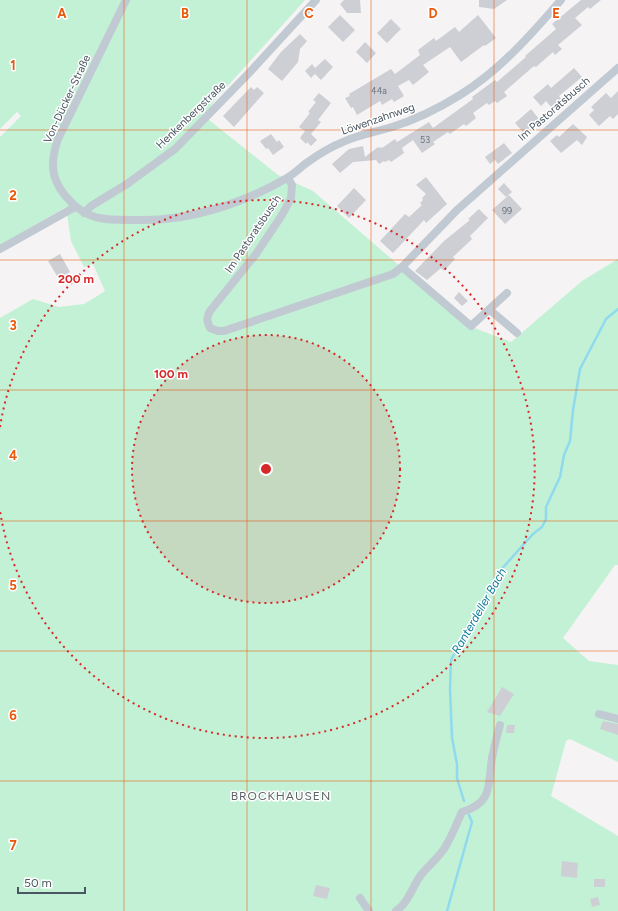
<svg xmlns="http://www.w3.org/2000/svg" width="618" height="911" viewBox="0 0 618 911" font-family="Figtree,sans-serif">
	<rect width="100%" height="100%" fill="#f5f3f3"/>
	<path fill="#c3f1d5" d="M0 0H305L215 100 204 116 278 175 313 191 469 326 511 342 582 281 618 259V565H615L563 638 589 661 618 665V762L570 739 566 741 551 796 618 836V911H0V318L33 299 59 307 84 304 99 295 105 291 93 264 84 267 71 241 66 207 0 245V137L21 116 17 112 0 129Z"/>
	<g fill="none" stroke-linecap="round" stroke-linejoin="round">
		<path stroke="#90daee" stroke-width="2.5" d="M464 801 457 778V764L452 738 450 689 451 660 498 573 533 534 542 527 546 519V507L560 477 564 455 570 441 573 410 580 369 606 319 618 309
			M447 911 472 822 469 815"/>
	</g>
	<path fill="#cdcfd5" d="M344 0H360L361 13H347L340 4Z
		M479 0H507L494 9 479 7Z
		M581 0H601L590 9 588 7 575 18 582 25 558 45 562 49 555 55 553 52 536 67 534 66 504 92 507 96 497 103 495 101 489 105 487 103 473 113 476 118 466 126 464 124 450 134 448 132 433 142 435 144 422 153 413 140 402 148 404 153 391 162 389 160 385 162 384 161 379 164 376 160 353 162 340 173 332 164 349 149 363 146 365 157 378 147 379 148 381 147 382 148 395 139 397 142 429 122 433 128 473 99 472 97 495 80 497 82 526 57 525 56 556 29 552 24Z
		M340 15 355 30 343 42 328 27Z
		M478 15 496 38 485 46 484 45 461 62 450 47 423 65 429 72 413 85 409 80 398 86 404 96 394 102 392 99 382 105 380 101 357 115 353 107 351 108 345 98 350 96 349 94 391 69 395 74 420 55 418 50 434 38 436 41 455 27 459 32Z
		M391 19 401 29 387 43 377 33Z
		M300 34 307 41 300 49 298 62 282 81 268 69 281 52Z
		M365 42 376 53 367 63 356 52Z
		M325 59 333 67 321 80 315 74 311 78 305 71 312 64 315 68Z
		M574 68 582 77 559 96 561 99 551 107 546 101 541 106 533 97 548 84 551 88Z
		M251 87 254 90 257 87 264 93 234 127 223 116Z
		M618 91V114L613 119 610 116 599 126 589 115 594 110 591 107 606 93 611 98Z
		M319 93 331 103 318 120 321 122 311 134 317 140 311 146 307 142 306 144 300 138 305 131 299 127 310 113 308 112 316 102 313 100Z
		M531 109 539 119 524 133 515 123Z
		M573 124 587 137 582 145 577 140 561 153 550 141 557 135 559 137Z
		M271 134 277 142 279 140 284 147 273 155 268 148 266 149 260 141Z
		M504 143 512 153 498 164 495 160 490 164 485 157Z
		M426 177 447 204 426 223 424 220 393 253 380 241 405 214 409 217 422 205 420 203 423 200 422 198 426 194 416 185Z
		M504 183 512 192 506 197 498 189Z
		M354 188 366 200 349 218 337 206Z
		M509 195 522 209 505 224 492 210Z
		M479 209 488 218 470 236 472 239 453 257 455 259 444 271 441 268 427 280 415 271 444 241 470 220 468 219Z
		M60 254 70 272 59 279 48 261Z
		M459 292 468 301 462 306 454 298Z
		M502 687 514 694 500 716 487 712Z
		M603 721 618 724V735L600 729Z
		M507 725H515L514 733H506Z
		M562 861 578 863 577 878 561 876Z
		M594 879H605V887H594Z
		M316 885 330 888 327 899 313 896Z
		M598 897 600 905 592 907 590 899Z"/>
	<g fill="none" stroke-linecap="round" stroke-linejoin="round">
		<path stroke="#c1cad2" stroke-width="8" d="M126 0 58 139C49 165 51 183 72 203 90 221 109 220 133 220 144 220 155 220 165 219 207 215 251 199 287 178 294 174 299 169 305 164 316 156 330 147 343 142 358 135 376 132 392 127 415 120 439 108 460 95 500 70 531 35 561 0
			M288 178 292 185 291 198 282 215 256 254 210 311C206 318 207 321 210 328L218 331H224L393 274 402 267 457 210 618 68
			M84 213 91 206 127 184 175 149 250 72 316 0
			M0 249 75 207
			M402 267 471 326 507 293
			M490 310 517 333
			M599 714 618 719
			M360 898 369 911
			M396 911C409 902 412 887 421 875 428 866 437 859 444 849 451 838 456 825 462 812 493 803 488 785 492 758 494 747 497 736 500 725"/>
	</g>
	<path fill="none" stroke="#e8590c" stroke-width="1" stroke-opacity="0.55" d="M124 0V911M247 0V911M371 0V911M494 0V911M0 130H618M0 260H618M0 390H618M0 521H618M0 651H618M0 781H618"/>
	<circle cx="266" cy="469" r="134" fill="#d62828" fill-opacity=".12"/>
	<g fill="none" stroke="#d62828" stroke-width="2" stroke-dasharray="2 4">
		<circle cx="266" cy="469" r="134"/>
		<path d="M0 427A269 269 0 1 1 0 511"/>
	</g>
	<g text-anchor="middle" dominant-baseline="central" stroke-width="3" stroke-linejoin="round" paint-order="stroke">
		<g font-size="9" fill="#6b747e">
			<text x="379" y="90">44a</text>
			<text x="425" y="139">53</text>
			<text x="507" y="210">99</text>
		</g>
		<g font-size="11" fill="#4a5661" stroke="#fff">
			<text transform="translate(67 99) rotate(-65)">Von-Dücker-Straße</text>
			<text transform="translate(554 109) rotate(-41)">Im Pastoratsbusch</text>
			<text transform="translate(191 115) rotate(-44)">Henkenbergstraße</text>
			<text transform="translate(378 119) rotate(-19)">Löwenzahnweg</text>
			<text transform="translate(253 234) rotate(-56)">Im Pastoratsbusch</text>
		</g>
		<g font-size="12" font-style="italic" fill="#0c7c9b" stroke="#fff">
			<text transform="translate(479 611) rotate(-60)">Ranterdeller Bach</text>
		</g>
		<g font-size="12" letter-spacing="1" fill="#5f6368" stroke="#fff">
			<text x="281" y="796">BROCKHAUSEN</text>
		</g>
	</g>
	<g font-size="13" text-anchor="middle" font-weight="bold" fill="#e8590c" stroke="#fff" stroke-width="3" stroke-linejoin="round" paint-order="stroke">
		<text x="62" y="18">A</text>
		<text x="185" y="18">B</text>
		<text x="309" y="18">C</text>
		<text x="433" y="18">D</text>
		<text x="556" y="18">E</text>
		<text x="13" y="70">1</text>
		<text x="13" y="200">2</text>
		<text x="13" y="330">3</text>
		<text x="13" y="460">4</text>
		<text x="13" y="590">5</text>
		<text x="13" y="720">6</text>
		<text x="13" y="850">7</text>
	</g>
	<circle cx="266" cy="469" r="6" fill="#d62828" stroke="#fff" stroke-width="2"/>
	<g font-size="12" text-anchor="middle" font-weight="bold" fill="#d62828" stroke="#fff" stroke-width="3" stroke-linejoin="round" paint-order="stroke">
		<text x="76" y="283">200 m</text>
		<text x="171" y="378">100 m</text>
	</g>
	<path d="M18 887v6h67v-6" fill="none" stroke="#4a5661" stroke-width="2"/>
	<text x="24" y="887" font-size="12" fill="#4a5661" stroke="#ffffff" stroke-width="3" paint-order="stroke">50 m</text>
</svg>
